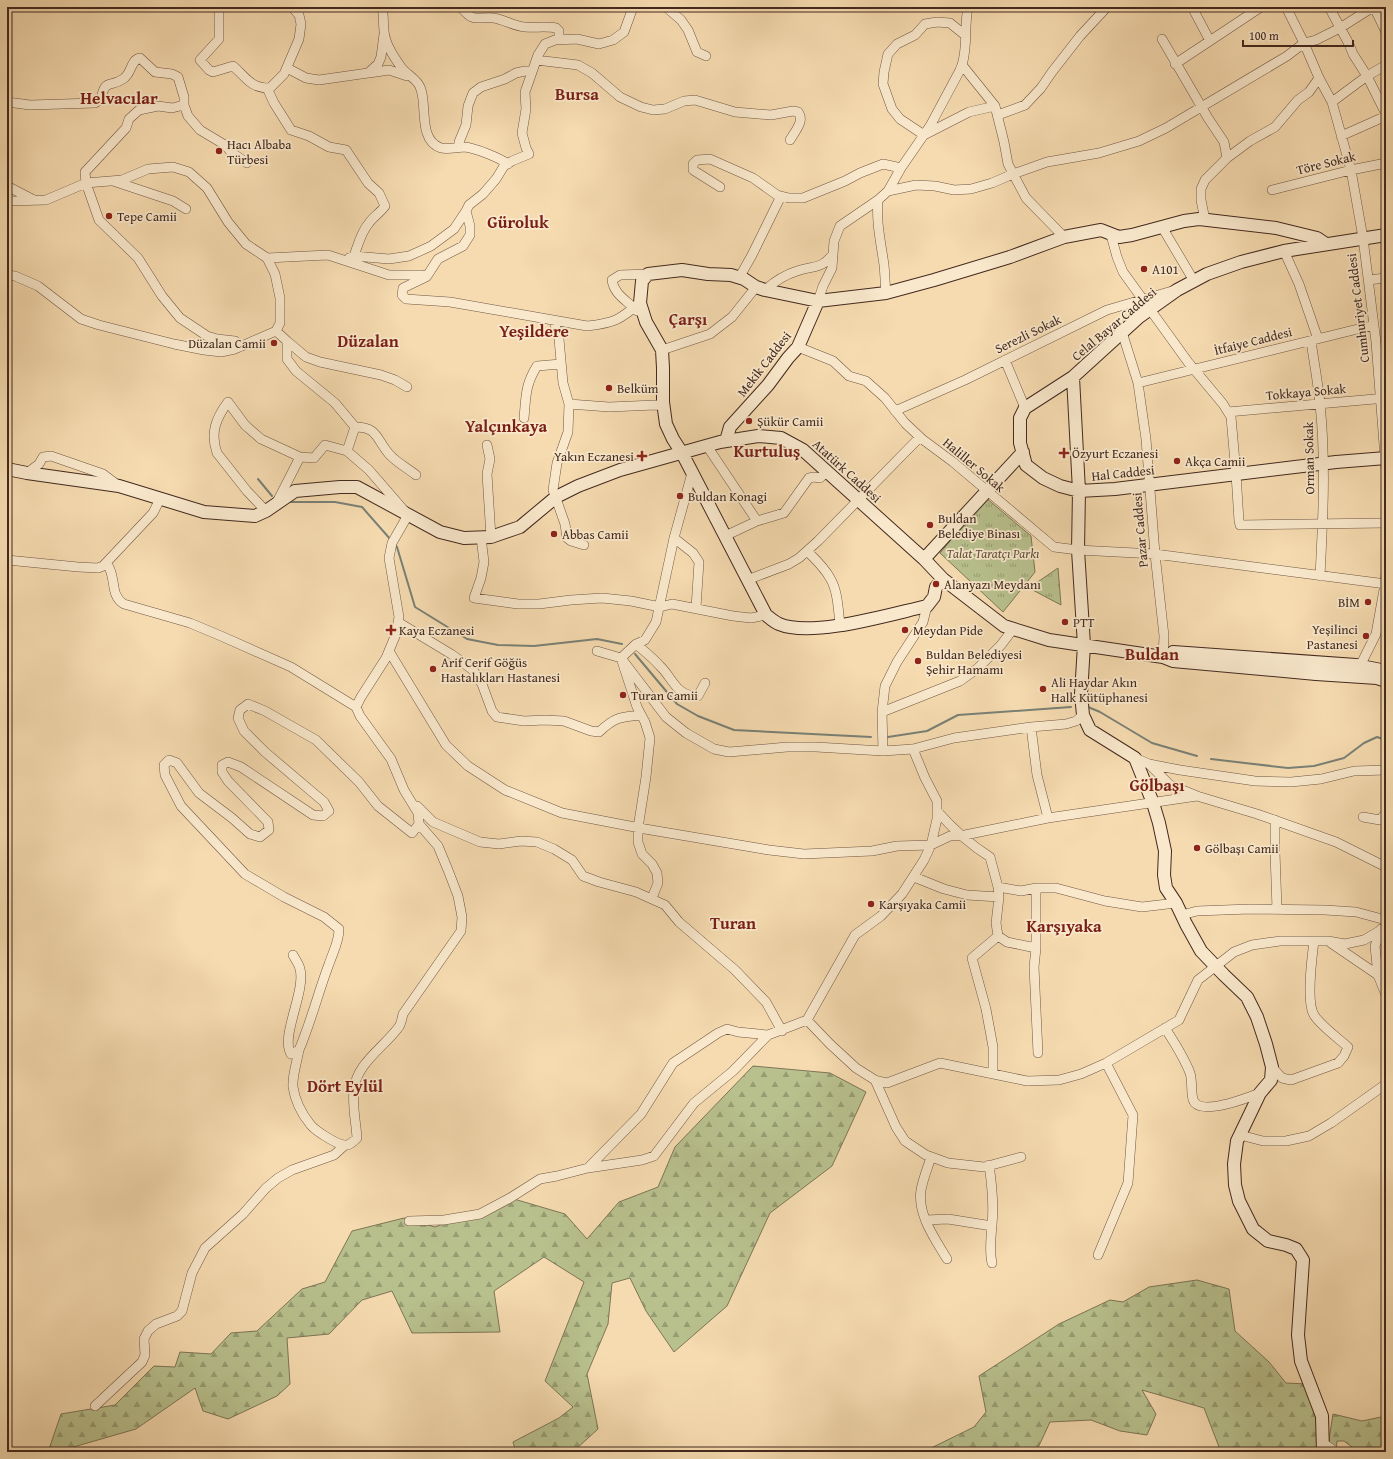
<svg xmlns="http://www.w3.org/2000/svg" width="1393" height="1459" viewBox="0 0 1393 1459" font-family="'Gentium Book Plus',serif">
	<defs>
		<pattern id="forest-firs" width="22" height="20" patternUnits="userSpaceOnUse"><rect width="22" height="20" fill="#b8c18e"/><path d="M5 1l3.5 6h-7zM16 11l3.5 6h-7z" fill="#979d73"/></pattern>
		<pattern id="park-tufts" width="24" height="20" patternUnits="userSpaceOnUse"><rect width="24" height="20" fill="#b8c18e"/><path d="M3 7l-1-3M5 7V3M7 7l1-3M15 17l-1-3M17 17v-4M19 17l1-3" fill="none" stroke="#979d73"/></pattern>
	</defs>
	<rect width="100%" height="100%" fill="#f6dbb0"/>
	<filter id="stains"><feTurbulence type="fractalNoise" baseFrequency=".005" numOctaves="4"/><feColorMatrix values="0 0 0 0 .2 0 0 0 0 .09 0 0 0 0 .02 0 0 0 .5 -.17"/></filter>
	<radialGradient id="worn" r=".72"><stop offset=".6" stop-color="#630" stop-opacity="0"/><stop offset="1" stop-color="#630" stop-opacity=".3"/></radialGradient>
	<path fill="url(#forest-firs)" stroke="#7e7556" d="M753 1066 830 1073 866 1092 832 1166 770 1213 727 1306 674 1352 646 1311 630 1278 612 1283 608 1324 587 1374 598 1429 575 1450V1452H516L513 1442 559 1418 573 1407 545 1381 584 1282 544 1257 494 1291 500 1332 412 1333 392 1291 362 1300 329 1334 287 1338 290 1384 277 1396 228 1419 203 1411 195 1388 136 1429 56 1452H48L61 1414 115 1405 154 1366 175 1367 180 1352 211 1354 231 1333 257 1331 302 1289 325 1282 352 1231 404 1218 435 1227 514 1199 565 1214 587 1239 619 1202 658 1187 675 1147Z
		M1197 1280 1229 1289 1235 1331 1269 1362 1286 1383 1307 1384 1319 1424V1452H1221L1204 1408 1142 1390 1156 1414 1147 1435 1120 1431 1091 1420 1050 1422 1037 1450 1035 1452H923L974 1427 986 1412 979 1376 1059 1324 1110 1300 1123 1302 1149 1287Z
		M1333 1414 1362 1421 1386 1416V1452H1350L1352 1447 1344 1441H1337L1336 1452H1327Z"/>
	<path fill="url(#park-tufts)" stroke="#7e7556" d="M986 498 1031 536 1035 572 1003 612 940 553Z
		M1058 568 1061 605 1029 588Z"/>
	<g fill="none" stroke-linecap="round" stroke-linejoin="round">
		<path stroke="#798076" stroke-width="2" d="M258 479 272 496
			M290 502H335L362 507 391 540
			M395 545 397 547 415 607 467 639 498 645 534 646 597 639 622 644
			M635 654 677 704 698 716 734 730 871 737
			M1088 707 1100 712 1152 743 1197 756
			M888 737 927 731 958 715 1071 707
			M1211 759 1288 768 1314 766 1344 758 1364 743 1377 737 1386 740"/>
		<defs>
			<path id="street" d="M219 7V39L200 60 209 70 213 72 233 66C247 78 250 88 270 88L284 74 299 39 301 24 299 15 292 7
				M382 7C384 15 383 23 384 31 385 44 394 57 401 67 406 74 417 79 420 87 428 103 417 140 441 148 448 150 458 147 465 147 475 148 500 158 508 164
				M461 7C474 24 477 16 494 18 505 20 514 26 525 27 535 28 546 26 556 28L559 31V39
				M666 7 681 20 688 30 697 52 706 56
				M968 7C964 26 968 46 962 65L995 106 1004 142 1008 164 1026 198 1064 237
				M1192 7 1210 41
				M1286 7 1304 43 1319 78 1332 102 1351 170 1363 238 1376 342 1386 470
				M1329 7 1349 44 1353 54 1367 76 1386 114
				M1374 7 1386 32
				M965 35 950 23 937 22 925 24 915 35 897 44 888 54 884 72 883 84 892 109 900 119 924 135 969 112 995 106
				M1162 39 1208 118 1224 142 1227 158
				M536 60 578 65 592 73 620 97 641 107 653 110 665 109 684 101 695 100 735 112 771 115 793 111 798 112C805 121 795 131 790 140
				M1175 64 1261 7
				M287 68 306 78 319 80 368 73 378 64 381 57 384 34
				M369 73 389 70 407 76
				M267 88 274 103 291 130 309 136 329 147 346 150 368 183 379 193 385 206C380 213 373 217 369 223 361 232 358 245 354 256
				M7 102 30 105 95 103 101 99C105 78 110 88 123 79 132 74 130 60 140 58L155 72 172 74 178 77 184 97V105L172 108 158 106 139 110 129 119 126 128 85 172 86 183 99 220 138 258 162 296 180 318 207 336 217 339 235 341 240 347
				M1332 102 1367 76 1386 65
				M184 105 188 116 200 130 225 145 231 152 247 163
				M998 115 1025 105 1041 88 1052 72 1080 36 1107 7
				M1341 136 1386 116
				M459 147V142L466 125 468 106 473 93 481 87 505 79 516 73 525 71H532
				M113 181 173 201 186 209
				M7 186 32 199
				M720 187 693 170V164L697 160 710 159 753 178 777 195 789 198H803L845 181 860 173 883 164 901 168
				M1272 190 1351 170 1386 163
				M888 191 916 185 935 186 954 190 971 189 992 183 1013 174 1047 162 1099 153 1139 141 1166 128 1287 56 1304 43 1316 40 1340 28 1373 7
				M878 200C876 223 881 243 884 265 885 274 885 284 886 293
				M7 201 46 200 86 183 122 180 148 169 173 167 189 172 207 188 228 222 246 244 267 258 275 274 280 298V323L276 331 235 349 221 352 204 350 174 344 99 325 81 319 38 286 15 276 7 275
				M1205 220 1201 200V189L1205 180 1227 158 1250 141 1275 127 1298 100 1309 92 1319 78
				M1162 227 1194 281
				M1111 235 1117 257 1123 272 1188 362 1223 404 1231 417 1236 474 1239 521 1240 525 1386 523
				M1284 251 1299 284 1318 339
				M267 258 328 255 389 275H421L427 276 438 259 463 246 470 235V226L466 211 469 205 483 194 496 179 504 166 512 161 529 154 526 148 522 133 526 109 525 92 538 55 545 44 555 40 577 39 599 44 613 40 624 32 632 10 631 7
				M349 258 354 256 389 259 409 256 431 246 454 229 466 211
				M426 277 403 288 402 295 406 299 450 302 587 326C615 323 619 320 640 303
				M739 278 752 255 781 196
				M1368 280 1386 278
				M765 290C775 281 784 275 797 271 814 265 821 270 833 254
				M818 301 823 286 832 268 834 241 840 226 878 200 888 191 901 168 930 126 960 70 962 65
				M637 311C628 301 614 295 612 280L620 275 648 274
				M554 321 559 339 563 383 569 404 568 432 557 463 553 490 565 524 567 538 571 541 584 545
				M276 331 287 341V359L296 371 335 403 355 427 347 451 369 470 408 515 392 543 389 558 399 617 396 634 386 658 361 697 356 707 360 716 391 759 404 790 418 813 419 824 412 833 378 806 359 782 316 740 265 711 248 704 240 710 238 718 244 731 265 752 324 802 329 811 323 816 313 815 241 767 228 762 222 765V772L228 781 268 822 269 830 260 837 250 834 232 818 199 793 177 763 169 760 164 765 165 775 181 806 245 874 284 897 324 917 339 929C339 942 333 952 329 964 318 993 311 1022 299 1050L291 1054C280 1037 306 991 300 969 299 964 295 959 293 955
				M1122 332 1138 383 1146 439 1155 554 1164 636 1163 657
				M287 341 306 357 320 362 381 375 395 380 407 387
				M1311 341C1314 362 1318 383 1320 404 1326 461 1323 519 1320 576
				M798 347 833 361 849 376 866 381 885 398 905 423 922 439 953 462 1054 547 1078 550 1155 554 1386 584
				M662 350 710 334 732 317 756 287
				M1005 360 1025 408
				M1138 383 1374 325
				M569 404 609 407 655 405 664 406
				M895 411 965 380 1107 310 1172 291
				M1228 412 1386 398
				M524 418C526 397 525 385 537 366L561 364
				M355 427C378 427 376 439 389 454 396 462 407 468 416 475
				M487 445 490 459 487 474 491 537
				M707 446 757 521
				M27 473 39 464 43 457 51 456 103 474 119 486
				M277 502 300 457
				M266 511 247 491 217 453C210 433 216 418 228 402L245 425 261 439 300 457 314 458 325 445 347 451
				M725 536 757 521 784 513 809 478 814 477 820 478 827 471
				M481 537 484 562 481 578 474 598 518 604H539L571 600 602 598 631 601 660 607 672 604 733 616 751 618 766 615
				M674 538 693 553 699 562 696 608
				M807 551C815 559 824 567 830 578 838 591 838 609 840 624
				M7 560 78 567 98 568 103 566 153 513 160 499
				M107 564C117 577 109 595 124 604L190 623 221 636 291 667 356 707
				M747 580 789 564 799 558 818 541 920 437
				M398 622 451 654 473 670 482 684 492 711 497 717 524 721 545 720 564 721 591 731 599 732C615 717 620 717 641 715
				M636 644C644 651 653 658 660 666 673 678 675 696 698 696L705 683
				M389 651 446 745 468 766 505 790 562 813 645 829 769 850 804 854 872 851 897 846 931 845 950 836 965 835 1048 818 1197 796
				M597 651 621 658 666 717 686 733 714 749 729 752 787 747H816L883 751 913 749 954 738 1031 727 1066 724 1076 721 1083 715
				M1358 670 1376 634 1385 584 1386 573
				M882 712 960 681 978 668 1001 645 1013 629
				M1031 727 1037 775 1048 818
				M883 751 882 712 885 686 897 662 923 622 927 606
				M1135 758 1149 764 1180 770 1255 781 1291 782 1321 779 1354 771 1386 770
				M1149 764 1170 785 1197 796 1257 814 1336 842 1386 867
				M417 806 433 822 480 842 499 844 521 841 537 842 554 849 572 860 583 876 599 882 636 892 665 905 679 922 735 970 766 1002 782 1031
				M937 811C953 829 969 844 990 857L998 887 999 897 996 923 998 936 1007 942 1036 948
				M1363 817 1380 820 1384 815H1386
				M1275 820V852L1277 909
				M914 877 944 889 967 895 999 897
				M998 887 1021 891 1036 888H1056L1105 901 1142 907 1176 903
				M1036 888V948L1034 967 1038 1053
				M652 898 658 883 657 873 652 864 642 854 638 842V828L646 777 650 738 645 722 637 707 621 658 636 644 645 640 656 622 674 538 692 473
				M1182 915 1197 911 1250 909 1325 910 1356 912 1386 920
				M1381 929 1375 946 1378 975 1386 995
				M1331 943 1378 975
				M807 1020 830 1044 856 1068 875 1080 887 1083 940 1063 1027 1081 1059 1080 1081 1074 1106 1063 1179 1020 1198 980 1234 952 1252 945 1280 941H1328L1345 944 1364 940 1381 930
				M1165 1028C1174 1042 1184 1057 1190 1073 1193 1081 1190 1098 1195 1103 1206 1114 1247 1098 1260 1093
				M299 1050C297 1062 292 1076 293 1087 295 1100 302 1114 310 1124 314 1130 336 1144 344 1145 349 1146 353 1142 357 1138 356 1122 352 1106 354 1090 356 1064 383 1048 398 1028 401 1025 402 1019 403 1014L461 931 462 917 458 896 448 870 438 846 419 824
				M1272 1067 1282 1078 1291 1080 1338 1063 1344 1056 1348 1047C1339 1039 1320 1025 1314 1015 1306 1002 1312 957 1314 941
				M993 1074V1047L986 1009 972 958 998 936
				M875 1080 896 1127 905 1141 926 1155 948 1163 984 1167 1021 1157
				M1240 1135 1263 1141H1286L1309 1136 1331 1123 1386 1084
				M931 1157C928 1167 923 1179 921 1190 917 1214 935 1239 947 1259
				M989 1165C992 1185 994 1205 992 1225 991 1239 989 1250 992 1263
				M588 1168 641 1114 673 1063 718 1033 727 1029 738 1032 768 1035
				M926 1220 948 1219 992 1226
				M409 1221 444 1220 480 1214 510 1198 540 1179 557 1176 588 1168 642 1160 654 1156 694 1103 733 1071 768 1035 807 1020 855 935 881 916 902 894 924 860 931 845 937 819V801L925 778 913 749
				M1098 1255 1128 1183 1133 1115 1106 1063
				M95 1406 142 1362 145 1355 144 1339 148 1331 156 1324 177 1316 182 1311 192 1273 205 1248 243 1214 266 1188 278 1178 292 1170 334 1155 345 1145
				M1323 1443 1336 1452"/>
			<path id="secondary" d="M1386 235 1284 251 1241 262 1207 274 1177 290 1139 317 1073 377 1025 408 1020 418V443L1026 465 1043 478 1060 486 1079 491 1115 489 1336 462 1386 458
				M1073 377 1079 491 1078 550 1084 645 1081 694 1083 715 1090 730 1135 758 1153 803 1159 823 1165 851 1164 875 1166 888 1176 903 1186 924 1201 951 1224 975 1247 997 1257 1017 1266 1044 1272 1067 1271 1080 1260 1093 1237 1141 1234 1164 1235 1185 1239 1201 1253 1229 1268 1241 1286 1245 1296 1249 1303 1260 1298 1335 1301 1361 1322 1416 1323 1452
				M726 441 730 427 768 385 788 358 798 347 818 301
				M7 469 27 473 119 486 204 512 255 516 266 511 295 491 340 487H357L440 532 464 538 491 537 520 527 556 497 578 486 620 470 720 442 758 436 781 438 803 450 924 559 943 579 1004 626 1049 640 1163 657 1173 661 1316 674 1377 678 1386 681
				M924 559 1023 452
				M943 579 936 587 934 597 927 606C891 614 812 638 779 624 774 622 770 618 766 615L682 453 673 439 666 424 663 402V368L662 350 646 322 640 303 642 281 648 274 682 270 708 274 731 275 744 279 756 287 765 290 818 301 886 293 934 280 1010 257 1064 237 1101 230 1119 237 1132 235 1184 221 1199 219 1276 228 1317 238 1326 244
				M1169 655 1173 652 1356 665 1386 671"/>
		</defs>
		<use href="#street" stroke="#705642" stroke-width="10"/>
		<use href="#secondary" stroke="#43291e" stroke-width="14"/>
		<use href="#street" stroke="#f9e8cc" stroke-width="9"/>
		<use href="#secondary" stroke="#f9e8cc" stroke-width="12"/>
	</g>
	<g fill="#8f2418" stroke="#f9e8cc" stroke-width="1.5">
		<circle cx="219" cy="151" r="4"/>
		<circle cx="109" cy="216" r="4"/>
		<circle cx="1144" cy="269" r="4"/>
		<circle cx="274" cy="343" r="4"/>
		<circle cx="609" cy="388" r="4"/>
		<circle cx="749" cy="421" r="4"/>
		<path d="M1062 447h4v4h4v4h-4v4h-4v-4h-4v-4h4z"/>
		<path d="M640 450h4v4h4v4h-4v4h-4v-4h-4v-4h4z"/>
		<circle cx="1177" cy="461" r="4"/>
		<circle cx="680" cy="496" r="4"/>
		<circle cx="930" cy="525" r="4"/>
		<circle cx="554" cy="534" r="4"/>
		<circle cx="936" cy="584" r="4"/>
		<circle cx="1368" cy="602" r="4"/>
		<circle cx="1065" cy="622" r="4"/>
		<path d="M389 624h4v4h4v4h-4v4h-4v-4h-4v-4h4z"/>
		<circle cx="905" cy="630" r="4"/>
		<circle cx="1366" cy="636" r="4"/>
		<circle cx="918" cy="661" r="4"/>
		<circle cx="433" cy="669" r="4"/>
		<circle cx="1043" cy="689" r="4"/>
		<circle cx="623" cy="695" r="4"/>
		<circle cx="1197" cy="848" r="4"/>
		<circle cx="871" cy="904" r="4"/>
	</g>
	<g text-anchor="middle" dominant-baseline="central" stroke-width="3.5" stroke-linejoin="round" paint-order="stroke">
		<g font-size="13" fill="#43291e" stroke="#f9e8cc" text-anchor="start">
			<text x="227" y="144">Hacı Albaba<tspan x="227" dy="15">Türbesi</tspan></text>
			<text x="117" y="216">Tepe Camii</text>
			<text x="1152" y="269">A101</text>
			<text x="266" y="343" text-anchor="end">Düzalan Camii</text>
			<text x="617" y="388">Belküm</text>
			<text x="757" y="421">Şükür Camii</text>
			<text x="1072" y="453">Özyurt Eczanesi</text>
			<text x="634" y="456" text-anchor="end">Yakın Eczanesi</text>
			<text x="1185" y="461">Akça Camii</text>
			<text x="688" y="496">Buldan Konagi</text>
			<text x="938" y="518">Buldan<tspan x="938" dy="15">Belediye Binası</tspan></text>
			<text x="562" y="534">Abbas Camii</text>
			<text x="944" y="584">Alanyazı Meydanı</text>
			<text x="1360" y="602" text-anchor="end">BİM</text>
			<text x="1073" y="622">PTT</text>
			<text x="1358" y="629" text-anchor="end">Yeşilinci<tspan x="1358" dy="15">Pastanesi</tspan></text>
			<text x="399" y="630">Kaya Eczanesi</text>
			<text x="913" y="630">Meydan Pide</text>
			<text x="926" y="654">Buldan Belediyesi<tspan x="926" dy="15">Şehir Hamamı</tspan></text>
			<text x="441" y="662">Arif Cerif Göğüs<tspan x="441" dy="15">Hastalıkları Hastanesi</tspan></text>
			<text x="1051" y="682">Ali Haydar Akın<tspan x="1051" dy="15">Halk Kütüphanesi</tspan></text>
			<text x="631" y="695">Turan Camii</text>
			<text x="1205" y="848">Gölbaşı Camii</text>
			<text x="879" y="904">Karşıyaka Camii</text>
		</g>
		<g font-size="13" fill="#43291e" stroke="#f9e8cc">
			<text transform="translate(1326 163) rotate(-14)">Töre Sokak</text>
			<text transform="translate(1358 308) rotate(-97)">Cumhuriyet Caddesi</text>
			<text transform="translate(1114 324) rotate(-40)">Celal Bayar Caddesi</text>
			<text transform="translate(1028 334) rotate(-26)">Serezli Sokak</text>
			<text transform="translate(1253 341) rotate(-14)">İtfaiye Caddesi</text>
			<text transform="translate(764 364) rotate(-52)">Mekik Caddesi</text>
			<text transform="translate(1306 392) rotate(-5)">Tokkaya Sokak</text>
			<text transform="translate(1309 458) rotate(-91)">Orman Sokak</text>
			<text transform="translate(974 465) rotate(40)">Haliller Sokak</text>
			<text transform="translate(847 471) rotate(42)">Atatürk Caddesi</text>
			<text transform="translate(1123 473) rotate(-6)">Hal Caddesi</text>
			<text transform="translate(1140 530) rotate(-95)">Pazar Caddesi</text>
		</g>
		<g font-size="13" font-style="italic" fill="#604f3a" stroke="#f9e8cc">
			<text x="993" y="553">Talat Taratçı Parkı</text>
		</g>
		<g font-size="17" font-weight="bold" fill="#7a1f14" stroke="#f9e8cc">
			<text x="577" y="93">Bursa</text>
			<text x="119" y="97">Helvacılar</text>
			<text x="518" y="221">Güroluk</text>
			<text x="688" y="318">Çarşı</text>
			<text x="534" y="330">Yeşildere</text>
			<text x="368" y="340">Düzalan</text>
			<text x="506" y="425">Yalçınkaya</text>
			<text x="767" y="450">Kurtuluş</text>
			<text x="1152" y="653">Buldan</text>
			<text x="1157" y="784">Gölbaşı</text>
			<text x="733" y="922">Turan</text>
			<text x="1064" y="925">Karşıyaka</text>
			<text x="345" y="1085">Dört Eylül</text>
		</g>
	</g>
	<rect width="1393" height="1459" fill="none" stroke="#f6dbb0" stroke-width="24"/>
	<rect x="8" y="8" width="1377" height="1443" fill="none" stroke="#43291e" stroke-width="2"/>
	<rect x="12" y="12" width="1369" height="1435" fill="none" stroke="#43291e"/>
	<path d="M1243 40v6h110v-6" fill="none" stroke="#43291e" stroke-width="2"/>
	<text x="1249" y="40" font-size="12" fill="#43291e" stroke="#f9e8cc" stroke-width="3" paint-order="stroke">100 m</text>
	<rect width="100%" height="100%" filter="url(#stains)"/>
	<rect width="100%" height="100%" fill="url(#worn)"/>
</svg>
